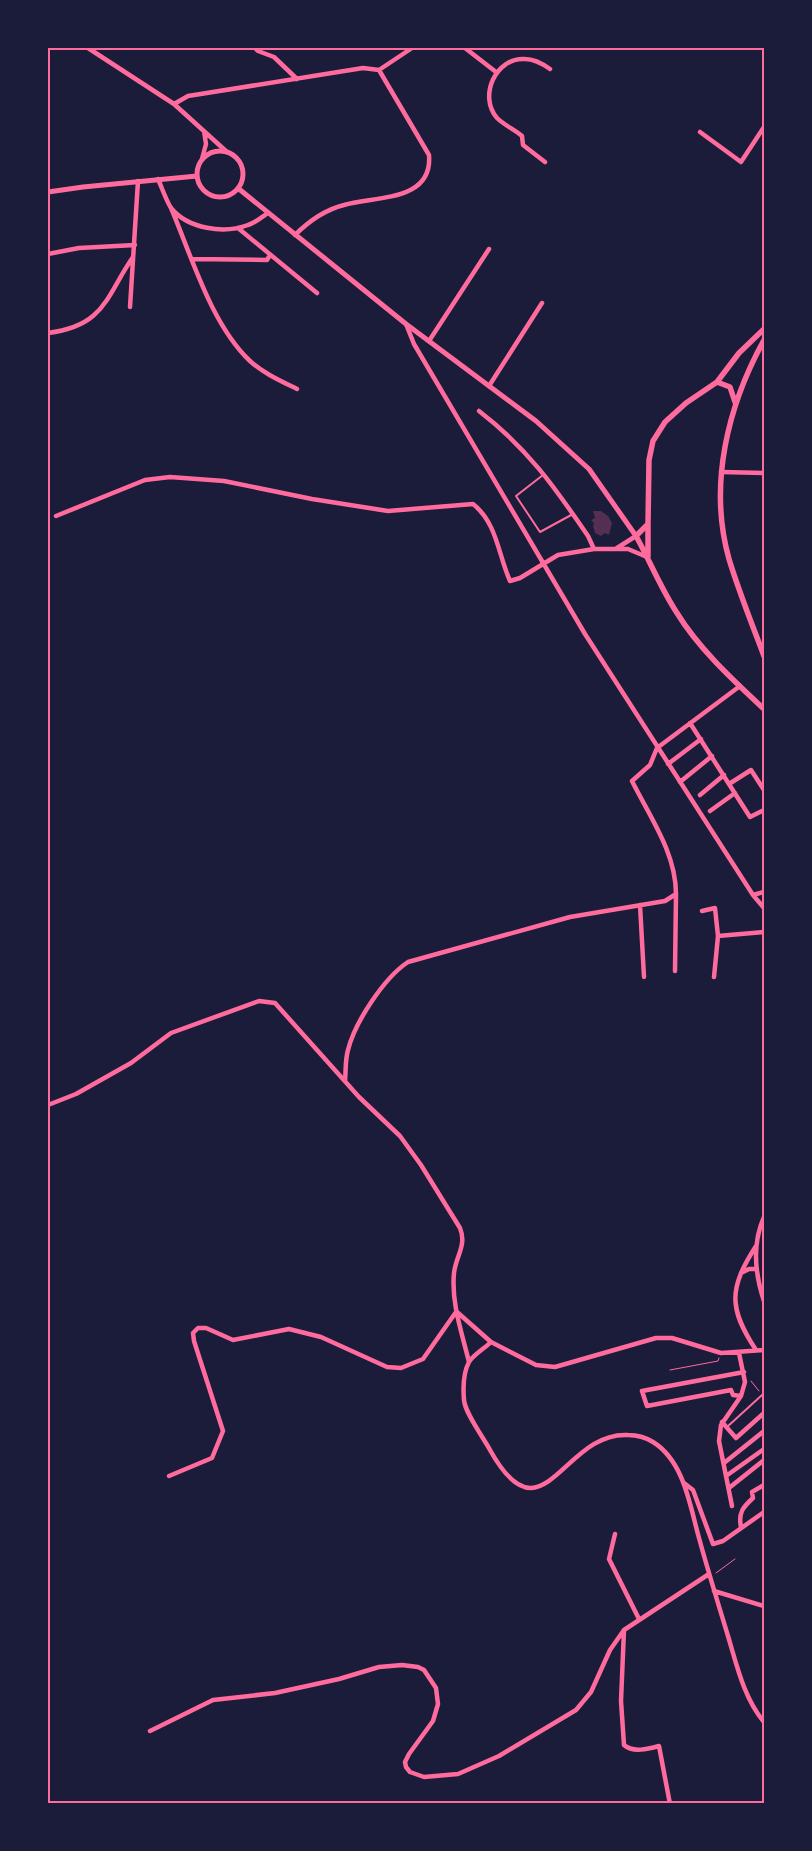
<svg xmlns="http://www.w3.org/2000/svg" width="812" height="1851" viewBox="0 0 812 1851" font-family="'Times New Roman',serif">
	<rect width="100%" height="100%" fill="#1b1b3a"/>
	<path fill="#542f53" d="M593 511H601L608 516 612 523 609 535 605 533 601 536 595 533 593 526 594 523 591 520 595 518Z"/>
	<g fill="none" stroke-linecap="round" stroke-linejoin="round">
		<path stroke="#ff6b9d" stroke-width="1" d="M670 1370 718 1361 719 1358
			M751 1381 759 1391
			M716 1573 735 1559"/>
		<path stroke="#ff6b9d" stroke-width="2" d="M543 475 516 496 540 532 573 514
			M727 1427 762 1395"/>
		<path stroke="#ff6b9d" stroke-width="4.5" d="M88 48 174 104 227 152
			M255 48 258 51 274 57 297 79
			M465 48 496 72
			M174 104 188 96 363 68 379 70 412 48
			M700 132 741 162 764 127
			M202 159 206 144 204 131
			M545 162 523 145 522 136C515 130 504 125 497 118 478 96 496 57 525 59 535 59 543 64 550 69
			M158 179C162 188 166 200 171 208 188 229 224 234 248 225 255 223 262 217 268 213
			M171 208C192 257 211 324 250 361 263 373 281 381 297 389
			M238 228 317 293
			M295 235C309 221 324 210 344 205 375 196 433 202 429 155L379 70
			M48 254 79 248 135 245
			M192 259 267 260 270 255
			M130 307 138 181
			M406 324 414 344 585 634 753 895 764 908
			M48 333C105 326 106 296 133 257
			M429 341 489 249
			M489 386 542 303
			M479 411C527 448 554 486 588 536L594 549
			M721 472 764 473
			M56 516 145 480 170 477 224 481 312 499 388 511 473 504C497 523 498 554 510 581L520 578 558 555 594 549H628L647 557
			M617 548 636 536
			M690 723 750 817 764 810
			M668 764 701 739
			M680 782 712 756
			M729 784 751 770 764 790
			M700 795 724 775
			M710 811 735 793
			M753 895 764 892
			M640 905 644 977
			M702 911 715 908 718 936 714 977
			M718 936 764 932
			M675 971 676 894
			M345 1081C346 1071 345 1060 348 1050 355 1022 384 978 408 962L570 917 665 901 676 894C676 853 650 817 632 781L650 765 657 748 740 686
			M48 1105 76 1094 131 1063 171 1033 259 1001 275 1003 359 1097 400 1136 421 1165 460 1228C467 1245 456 1256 454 1273 451 1303 462 1333 469 1362
			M764 1217C752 1244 755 1274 764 1301
			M741 1273 749 1269H756
			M457 1312 491 1342 536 1365 555 1367 656 1338H672L721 1353 764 1350
			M491 1342C485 1348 473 1355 469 1362 463 1373 463 1388 464 1400 465 1413 483 1437 490 1450 543 1545 563 1431 628 1435 636 1435 645 1437 653 1442 684 1461 690 1506 699 1538 708 1571 718 1603 728 1636 737 1666 744 1698 764 1722
			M756 1350C728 1308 729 1288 756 1246
			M741 1396 733 1395 731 1390 647 1406 642 1391 744 1372
			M722 1422 736 1438 764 1413
			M724 1463 764 1431
			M169 1476 212 1458 223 1431 194 1341 193 1333 198 1328H206L233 1340 289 1329 321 1337 387 1367 401 1368 423 1359 456 1312
			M726 1476 764 1449
			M684 1483 693 1490 713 1544 723 1541 764 1512
			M729 1488 764 1460
			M732 1506 719 1441 721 1425 741 1396 745 1382 739 1353
			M741 1527C738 1513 743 1507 753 1498L752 1492 764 1485
			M615 1534 609 1559 639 1619
			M714 1591 764 1606
			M624 1630 621 1701 624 1745C633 1753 648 1749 659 1746L670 1804
			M150 1731 213 1700 275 1693 339 1679 379 1667 402 1665 418 1667 424 1670 436 1688 438 1704 433 1721 409 1754 405 1762 406 1767 410 1772 424 1777 458 1774 499 1756 576 1710 591 1692 610 1650 624 1630 709 1574"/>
		<path stroke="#ff6b9d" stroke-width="5" d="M197 174a23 23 0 1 1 46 0a23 23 0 1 1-46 0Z
			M239 189 406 324 536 421 589 469 636 536
			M48 192 83 187 197 176"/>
		<path stroke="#ff6b9d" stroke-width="5.5" d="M764 329 739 353 717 382 686 403 665 422 653 441 649 460 648 524 636 536C650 561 661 589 677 613 699 649 734 681 764 709
			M764 340C728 405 708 485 729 559 739 592 752 624 764 656
			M717 382 730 387 735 402
			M648 556V524"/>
	</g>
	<rect width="812" height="1851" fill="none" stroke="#1b1b3a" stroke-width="98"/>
	<rect x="49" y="49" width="714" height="1753" fill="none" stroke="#ff6b9d" stroke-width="2"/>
</svg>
